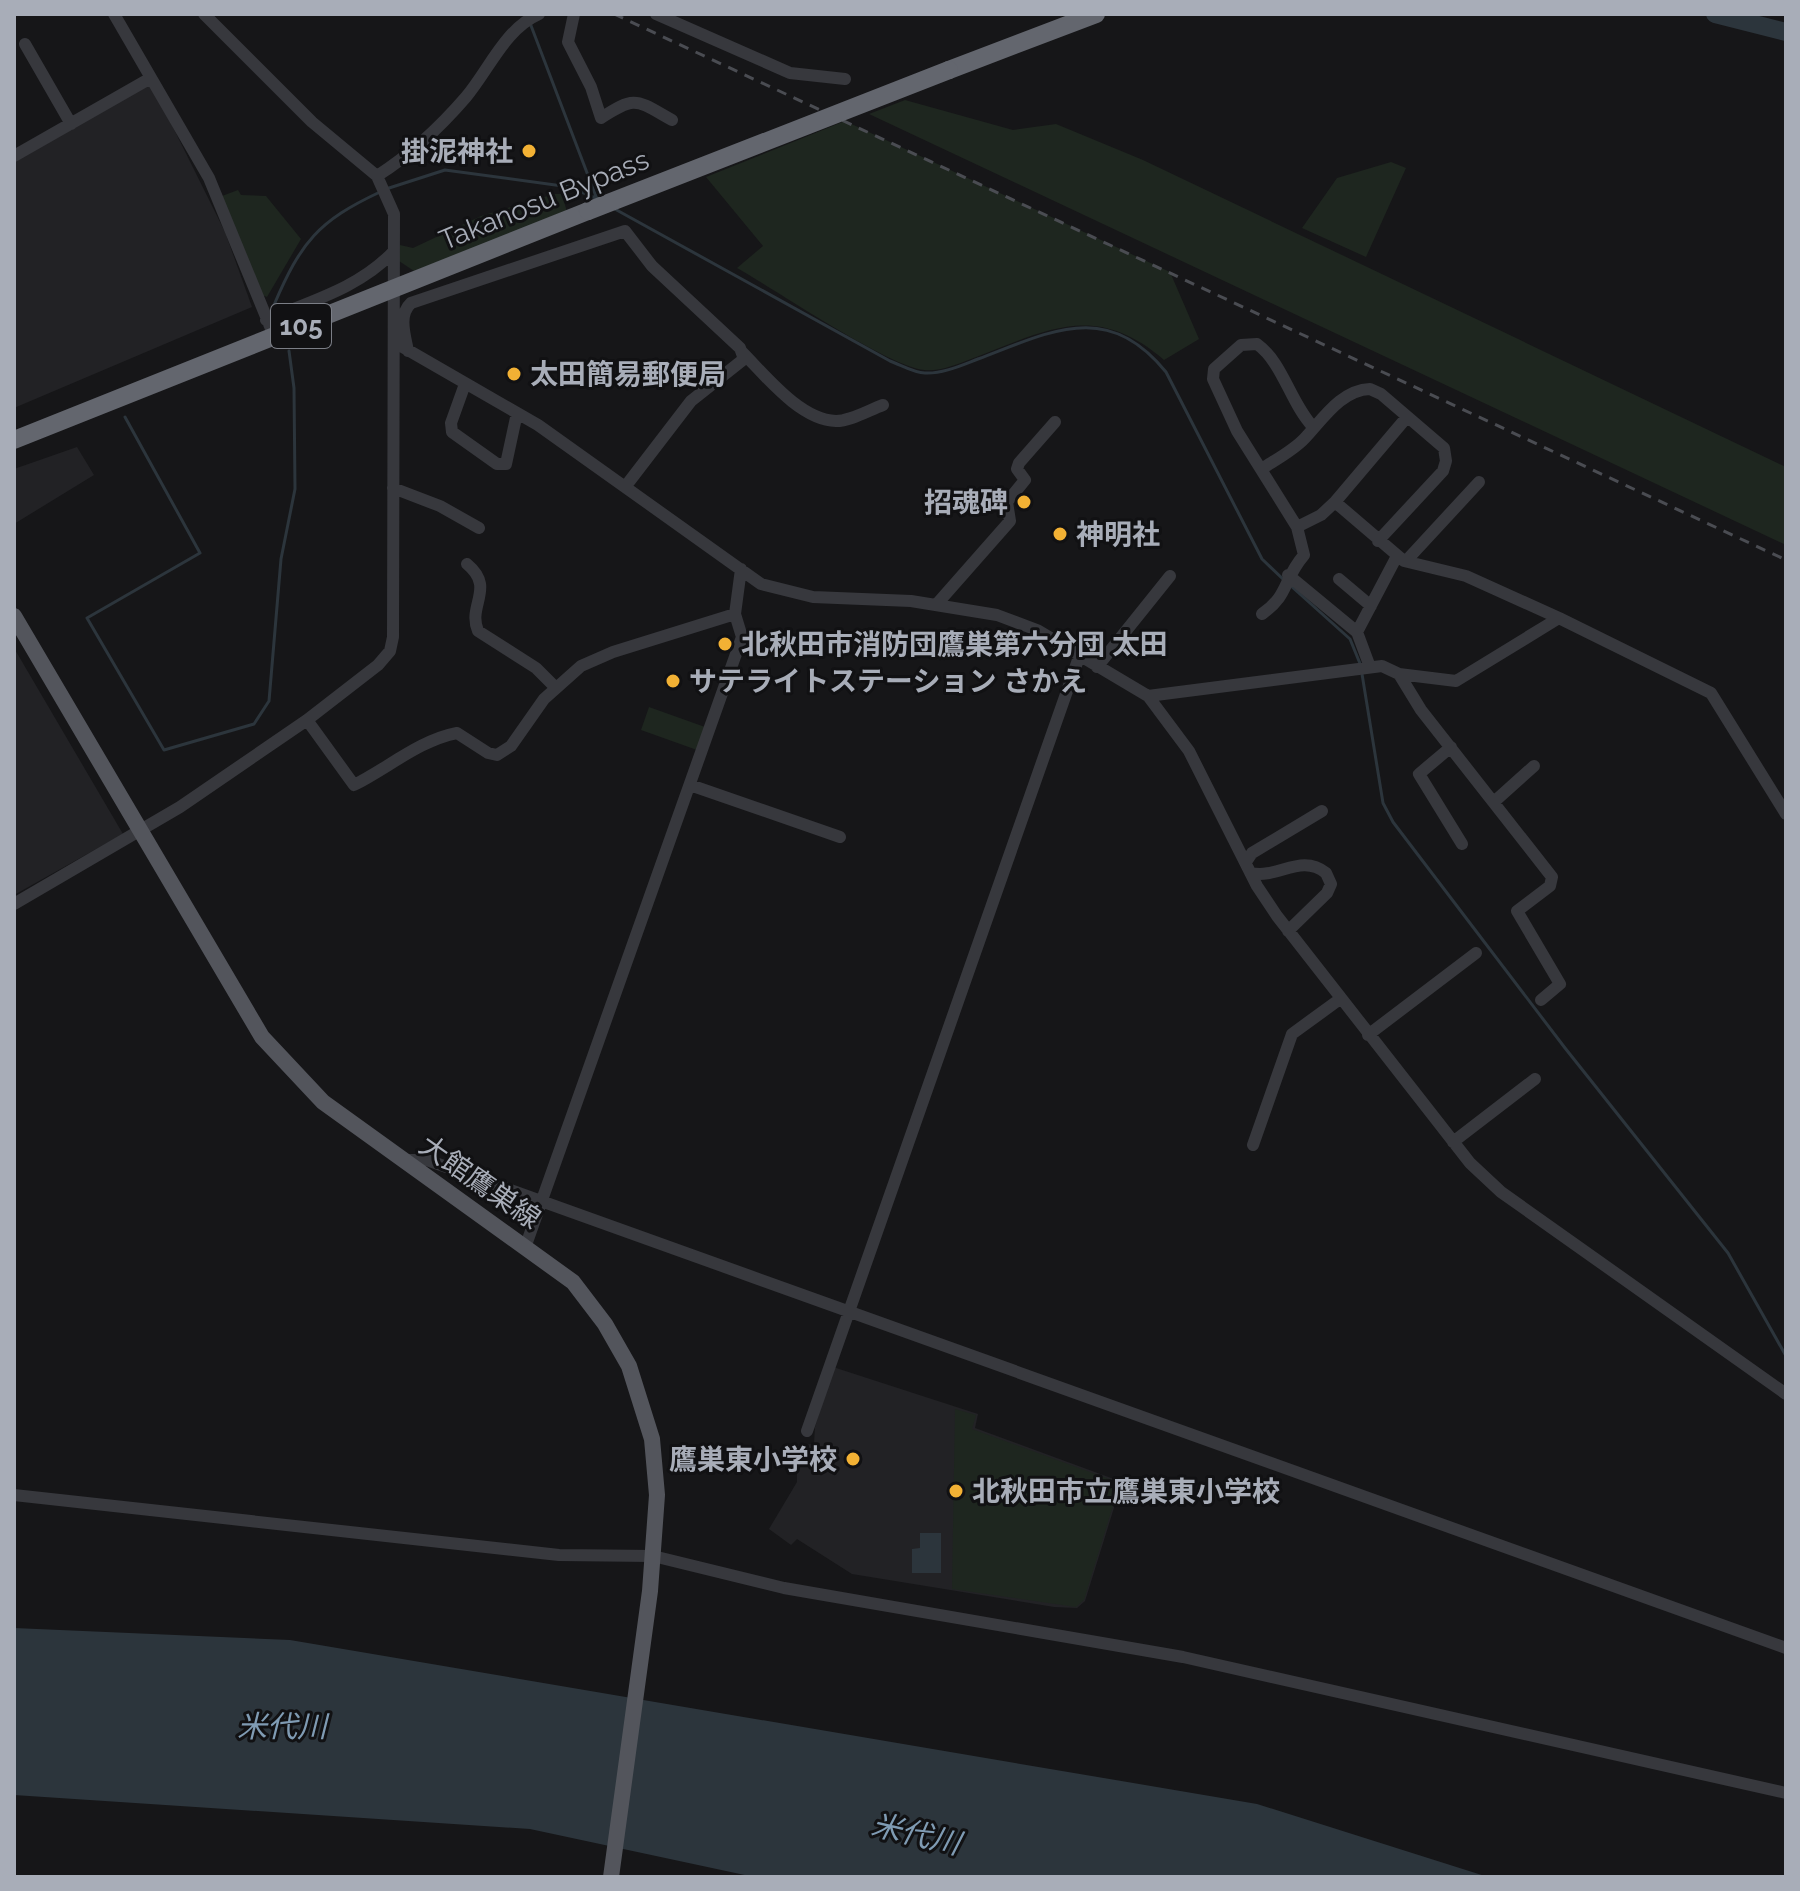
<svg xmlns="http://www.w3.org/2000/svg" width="1800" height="1891" viewBox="0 0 1800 1891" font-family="Raleway,'Noto Sans JP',sans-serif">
	<rect width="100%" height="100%" fill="#161618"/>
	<path fill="#222225" d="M149 79 225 232 252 307 14 408V156Z
		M77 447 94 475 14 524V469Z
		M14 648 123 834 14 895Z
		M833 1367 978 1414 975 1428 1122 1482 1085 1601 1077 1608 1054 1607 852 1574 797 1539 791 1545 769 1529 797 1482V1445L814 1444 815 1427Z"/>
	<path fill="#1e261f" d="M905 100 1013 130 1056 124 1143 160 1786 467V545L869 114Z
		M845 121 1170 272 1199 339 1164 360C1094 300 1046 331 971 359 958 364 939 372 924 370 887 366 776 290 737 268L763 246 706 177Z
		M1391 162 1406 168 1366 257 1302 228 1337 178Z
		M238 190 241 195 266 196 301 239 267 297 260 294 222 196Z
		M554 194H562L567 212 414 271 399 261 400 245 413 248 481 216Z
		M649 707 705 727 697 750 641 730Z
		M955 1409 976 1415 972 1429 1120 1483 1084 1600 1076 1607 952 1589Z"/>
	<path fill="#2c353c" d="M920 1533H941V1573H912V1549L920 1548Z
		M14 1628 290 1640 1257 1804 1488 1877H754L530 1829 14 1795Z"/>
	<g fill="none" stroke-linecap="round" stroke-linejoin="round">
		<path stroke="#2c353c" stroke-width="3" d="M530 23 597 199
			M386 189 445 170 570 187 600 200
			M613 208 890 361C901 365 914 373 925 373 943 374 962 365 978 359 1050 332 1107 299 1166 372L1262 559 1285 581
			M274 305C301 242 318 221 380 192
			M125 417 200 553 87 618 164 750 254 724 269 701 281 559 295 489 294 388 289 351
			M1291 586 1350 639 1361 666
			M1362 674 1383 803 1393 822 1565 1048 1728 1253 1786 1356"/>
		<path stroke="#2c353c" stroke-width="18" d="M1715 14 1786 32"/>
		<path stroke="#37383d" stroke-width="12" d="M114 14 209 178 274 336
			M574 14 568 42 591 87 601 118C636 95 636 100 672 120
			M656 14 790 73 845 79
			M25 44 71 124
			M14 156 149 79
			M377 176C410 155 441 126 466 97 490 68 505 29 539 14
			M266 320C311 301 359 288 393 252
			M394 342 538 425 761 584 813 597 911 601 997 615 1037 630 1148 696 1189 751 1257 886 1277 916 1470 1163 1501 1192 1786 1394
			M408 351C405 335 398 315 411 303L625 231 652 266 740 348 744 359 691 401 625 487
			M742 352C765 375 800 420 836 421 851 421 869 410 883 405
			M465 384 451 423 452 432 497 464H506L517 413
			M1313 427C1290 402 1283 363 1257 344L1241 345 1214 369 1213 379 1237 431 1297 527 1321 515 1335 502 1404 561 1466 576 1559 618
			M1263 468C1277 459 1294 450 1305 438 1323 419 1341 390 1370 389L1381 394 1444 448 1446 461 1443 471 1378 541
			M393 488 440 506 479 528
			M1335 502 1407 417
			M1406 561 1479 482
			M467 564C496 588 467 605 478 631L536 668 556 688
			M1288 575 1357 632
			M1339 579 1371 606
			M936 605 1010 521 1007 502 1025 480 1017 469 1019 463 1055 422
			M1262 614C1290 594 1282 581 1304 555L1297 527
			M1097 667 1170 576
			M1370 667 1357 632 1397 556
			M1399 674 1421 710 1552 877 1550 886 1517 911 1560 984 1541 1000
			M1148 696 1382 666 1399 674 1456 681 1559 618 1711 693 1786 814
			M307 720 354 785C388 768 420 740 457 733L488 753 497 755 511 746 544 699 581 666 613 652 735 614
			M1451 747 1419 774 1462 844
			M690 785 840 837
			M1495 801 1534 766
			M1246 862 1252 853 1322 811
			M1251 873C1278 879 1301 853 1326 873L1331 884 1327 893 1288 931
			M14 904 180 807 307 720 378 665 390 651 393 637 394 214 377 176 312 122 204 14
			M1368 1035 1476 953
			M1453 1142 1535 1079
			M1253 1145 1292 1034 1340 999
			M403 1160H427L1786 1648
			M526 1245 742 637 735 614 741 569
			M807 1431 1079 657
			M14 1495 559 1555 653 1556 784 1588 1183 1657 1786 1793"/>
		<path stroke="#53555c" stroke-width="16" d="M14 616 262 1037 323 1102 573 1282 605 1324 629 1366 652 1439 657 1495 650 1591 611 1877"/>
		<path stroke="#63666e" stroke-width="18" d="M949 70 1096 14
			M14 440 588 211"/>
		<path stroke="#4a4c52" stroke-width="3" stroke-dasharray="10 8" stroke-linecap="butt" d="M614 14 1786 560"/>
		<path stroke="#63666e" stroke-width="18" d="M588 211 949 70"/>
	</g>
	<g fill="#f2b134" stroke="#111113" stroke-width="3">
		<circle cx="529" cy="151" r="8"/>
		<circle cx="514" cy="374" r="8"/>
		<circle cx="1024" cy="502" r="8"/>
		<circle cx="1060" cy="534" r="8"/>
		<circle cx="725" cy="644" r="8"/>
		<circle cx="673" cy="681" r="8"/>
		<circle cx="853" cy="1459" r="8"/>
		<circle cx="956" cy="1491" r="8"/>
	</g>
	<g text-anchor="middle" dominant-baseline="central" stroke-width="6" stroke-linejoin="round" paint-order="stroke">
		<rect fill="#111113" stroke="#7b7e86" stroke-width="2" x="271" y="304" width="60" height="44" rx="6"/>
		<g font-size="26" font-weight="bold" fill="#a8adb8">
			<text x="301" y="326">105</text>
		</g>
		<g font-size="28" font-weight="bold" fill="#a8adb8" stroke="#111113" text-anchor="start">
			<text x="513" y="151" text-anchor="end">掛泥神社</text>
			<text x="530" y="374">太田簡易郵便局</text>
			<text x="1008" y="502" text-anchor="end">招魂碑</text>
			<text x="1076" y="534">神明社</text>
			<text x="741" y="644">北秋田市消防団鷹巣第六分団 太田</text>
			<text x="689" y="681">サテライトステーション さかえ</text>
			<text x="837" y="1459" text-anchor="end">鷹巣東小学校</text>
			<text x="972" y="1491">北秋田市立鷹巣東小学校</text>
		</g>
		<g font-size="28" fill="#a8adb8" stroke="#111113">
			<text transform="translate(544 200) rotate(-22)">Takanosu Bypass</text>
			<text transform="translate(480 1182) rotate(35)">大館鷹巣線</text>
		</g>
		<g font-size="30" font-style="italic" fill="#7f9bb3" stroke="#111113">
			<text x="282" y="1726">米代川</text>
			<text transform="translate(916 1834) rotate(13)">米代川</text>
		</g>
	</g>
	<rect width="1800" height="1891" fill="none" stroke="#a8adb8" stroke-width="32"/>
</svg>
